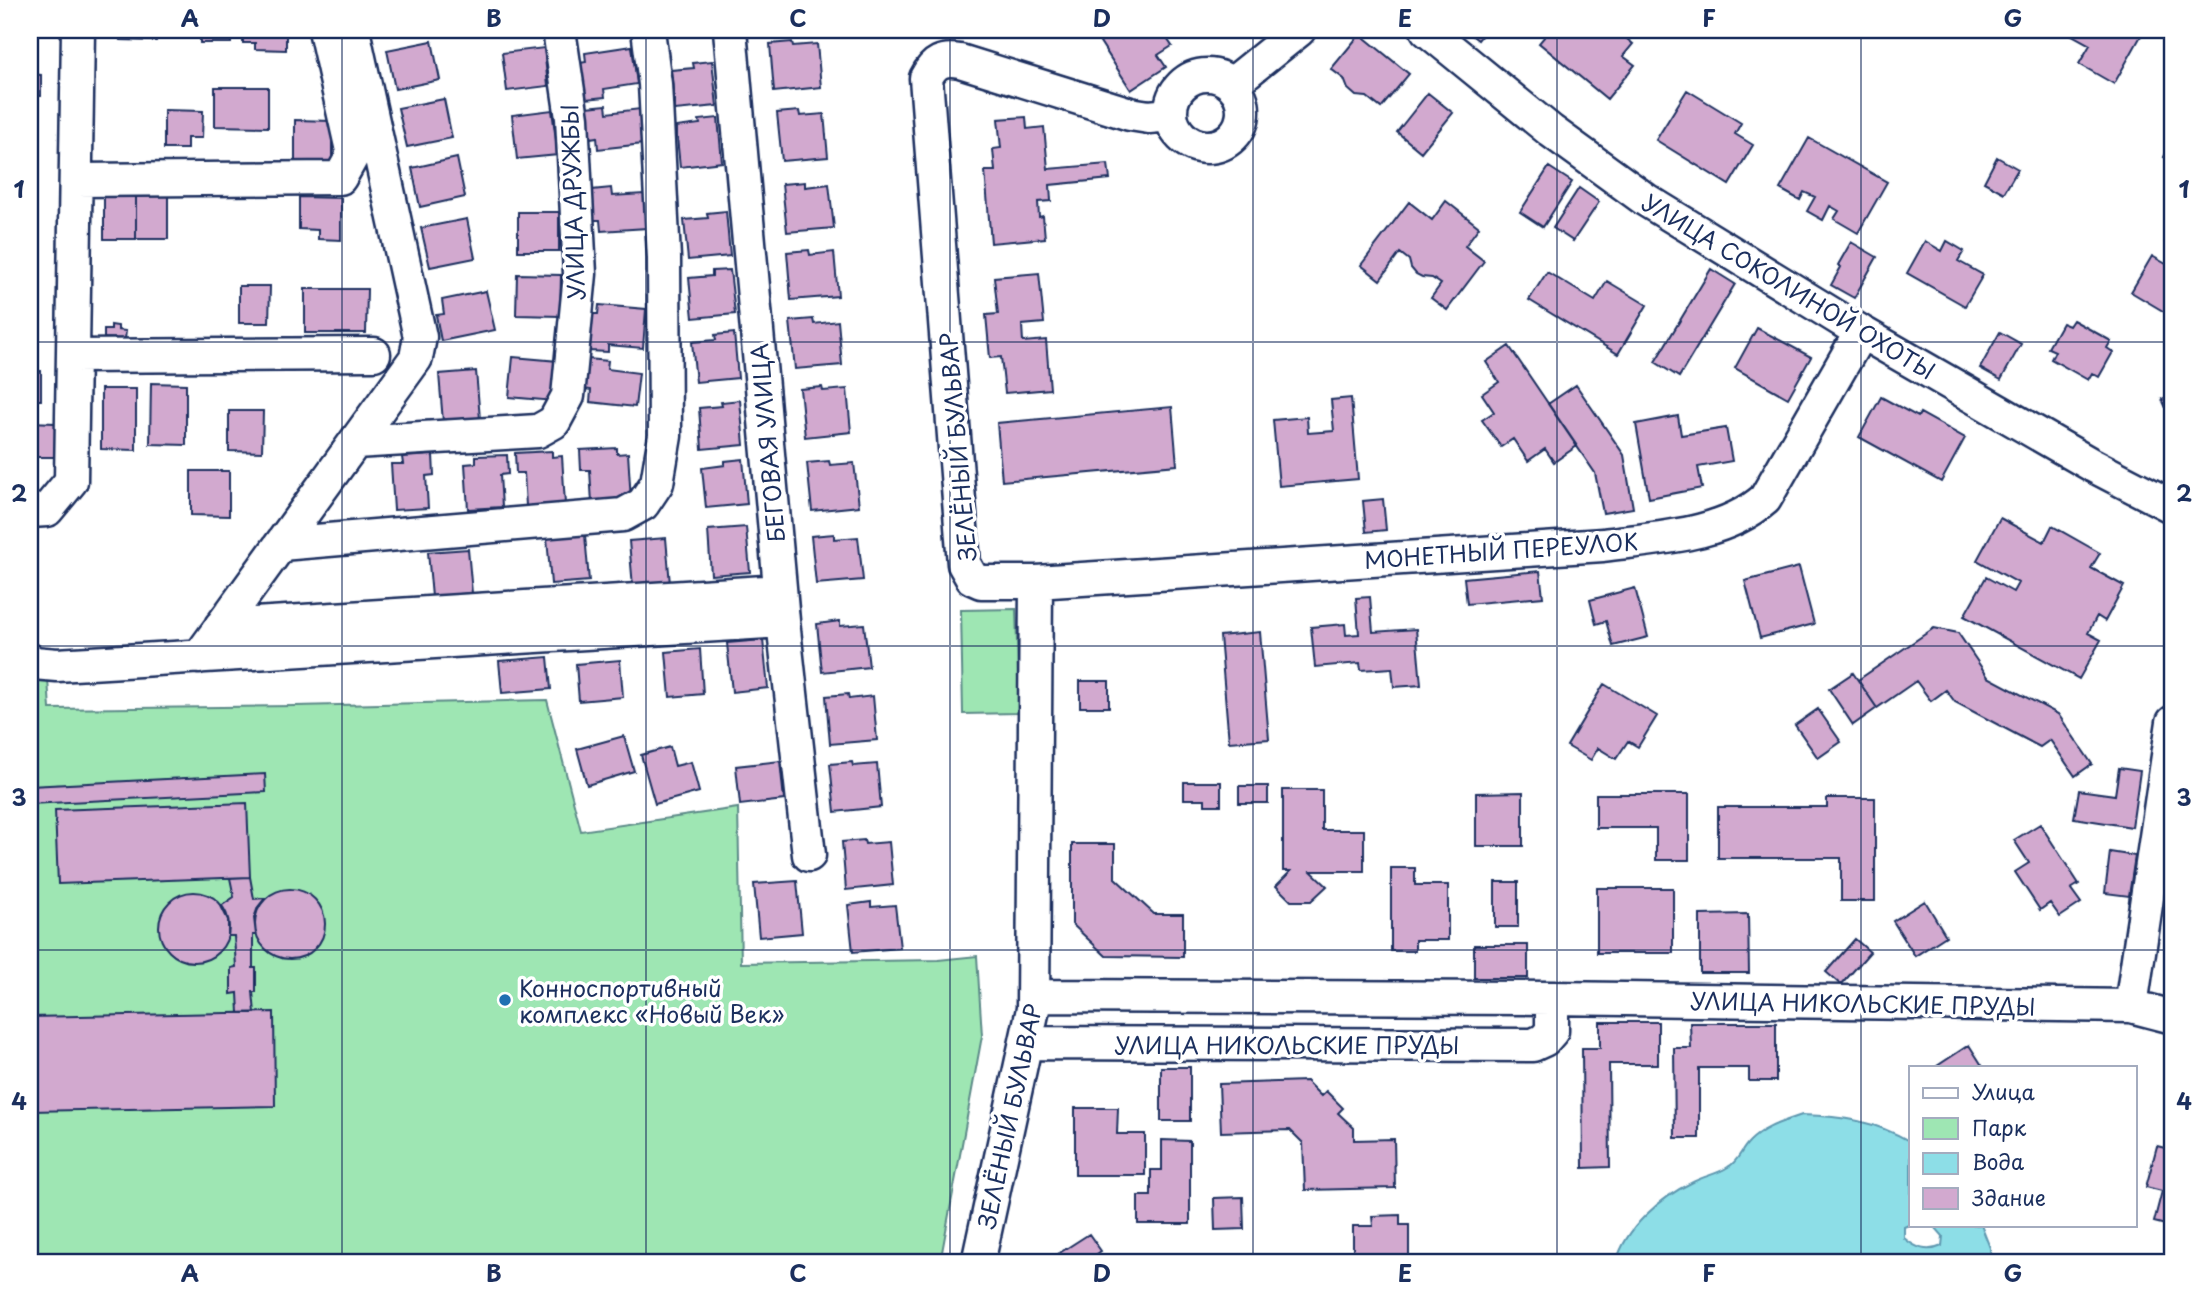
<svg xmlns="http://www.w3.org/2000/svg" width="2203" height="1293" viewBox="0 0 2203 1293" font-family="'Playpen Sans',sans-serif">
	<rect width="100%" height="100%" fill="#fff"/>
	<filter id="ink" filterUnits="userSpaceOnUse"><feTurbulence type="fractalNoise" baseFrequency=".0143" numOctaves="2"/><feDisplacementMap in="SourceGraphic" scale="14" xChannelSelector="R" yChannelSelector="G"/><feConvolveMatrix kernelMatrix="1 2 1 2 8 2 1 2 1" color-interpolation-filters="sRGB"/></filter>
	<g filter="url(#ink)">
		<path fill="#9ee6b3" stroke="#5c8a88" stroke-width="2" d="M1016 609 1019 713 963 714 961 610Z
			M48 679 50 709 296 706 547 700 581 831 738 808 741 963 938 960 977 956 982 1036 940 1263H30V680Z"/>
		<path fill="#8ddee7" stroke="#5f98b0" stroke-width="2" d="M1802 1115C1842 1116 1875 1121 1911 1142V1224L1904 1227V1238C1916 1248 1927 1253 1942 1246L1943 1236 1936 1228 1929 1225H1981L1990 1248 1991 1263H1616C1625 1228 1661 1197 1693 1182 1704 1176 1718 1174 1728 1167 1738 1162 1741 1150 1749 1142 1763 1127 1782 1122 1802 1115Z"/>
		<path fill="#d2a9cf" stroke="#1b2f5e" stroke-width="2" d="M121 30H157L156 41 120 40Z
			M200 30H231V43H200Z
			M243 30H286V50L255 49V43H243Z
			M1102 30H1161L1172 46 1158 55 1166 67 1131 90 1095 34Z
			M1465 30H1486L1478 40Z
			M1550 30H1616L1633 44 1623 56 1635 65 1607 99 1539 43Z
			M2063 30H2134L2142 34 2114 84 2079 64 2090 45Z
			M1360 34 1409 74 1381 108 1367 97 1356 96 1348 89 1344 79 1331 69Z
			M432 41 440 80 395 89 387 50Z
			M792 42 793 46 817 44 821 87 774 92 770 44Z
			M632 46 637 84 604 89 605 97 586 99 580 63 586 62 585 53Z
			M544 48 548 86 507 91 502 53Z
			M712 61 717 106 675 110 671 70 694 68 693 63Z
			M30 74 41 75V96H30Z
			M215 87H268V127L215 126Z
			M1687 90 1741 123 1735 134 1753 145 1729 185 1656 140Z
			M1428 93 1453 113 1421 152 1397 132Z
			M444 99 452 138 407 147 398 108Z
			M606 105 607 113 640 109 643 144 598 149 597 137 590 138 587 107Z
			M164 110 203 111 202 138H187V149H164Z
			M552 110 558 155 517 159 512 115Z
			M799 111 800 116 824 114 828 157 782 161 777 113Z
			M1026 117 1027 129 1044 127 1048 169 1108 164 1110 179 1050 185 1051 201 1038 202 1039 217 1043 216 1045 238 991 243 985 171H995L993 149 1001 148 998 119Z
			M718 118 722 162 680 167 676 127 700 124 699 120Z
			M295 120 332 121V162L295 161Z
			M1809 138 1887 182 1858 233 1834 219 1839 211 1830 206 1823 220 1807 211 1815 197 1804 192 1800 200 1780 189Z
			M2173 140V162L2164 157Z
			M1997 157 2018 169 2004 193 1984 182Z
			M457 158 465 197 420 207 412 168Z
			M1549 167 1572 182 1543 227 1520 212Z
			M805 182V187L829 184 834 228 787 232 782 184Z
			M611 188 612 196 644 194 647 228 601 231 600 220H594L592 190Z
			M1579 188 1599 202 1573 241 1553 228Z
			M104 195 136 196V239H104Z
			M136 196H168V239H136Z
			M299 197 341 198V240L318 239V230L299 229Z
			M1446 201 1479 227 1465 246 1484 261 1447 310 1431 298 1441 284 1432 278 1422 277 1416 274 1411 268 1409 260 1400 253 1380 280 1361 265 1409 202 1432 220Z
			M726 211 730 256 688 260 684 220 708 218 707 213Z
			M518 212H559V251H518Z
			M467 219 475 258 430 267 421 228Z
			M2173 228V247L2165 242Z
			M1925 241 1942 251 1947 241 1964 251 1958 261 1983 275 1965 306 1907 273Z
			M1851 242 1877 257 1854 298 1831 285 1841 267 1838 265Z
			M809 250 810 255 834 252 838 296 791 300 787 252Z
			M2152 256 2173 268V317L2131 292Z
			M1711 269 1735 284 1679 377 1655 362Z
			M730 270 735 314 693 318 689 278 712 276V271Z
			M1547 272 1595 301 1607 281 1647 305 1618 354 1529 300Z
			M1039 273 1044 323 1022 325 1023 342 1046 340 1050 389 1005 393 1001 357 990 358 986 315 998 314 994 277Z
			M517 274 561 275 560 316 516 315Z
			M239 286H270L269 323H239Z
			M305 289H367L366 333H305Z
			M486 291 495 330 441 341 436 315 444 314 442 300Z
			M599 305 646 309 643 348 608 345V352L589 351 592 314H598Z
			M813 319 814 324 838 321 842 365 795 369 790 321Z
			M2073 320 2111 341 2107 348 2113 352 2099 377 2092 373 2088 380 2051 359 2055 351 2048 348 2062 323 2069 326Z
			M111 325 118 326V330L126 331 125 339 104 338V330H111Z
			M1757 328 1811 357 1788 398 1735 368Z
			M2000 332 2021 344 2001 380 1980 368Z
			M734 333 738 378 696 382 692 342 716 340 715 335Z
			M1509 346 1577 446 1554 462 1545 449 1528 461 1513 439 1501 447 1482 420 1494 412 1482 394 1499 382 1486 362Z
			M513 357 558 361 554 401 509 397Z
			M588 359 608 361 607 369 639 373 635 407 590 402 591 390 584 389Z
			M30 371H41V400H30Z
			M476 371 480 419 443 422 439 374Z
			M151 383 186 384V445L150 444Z
			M1576 385 1624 455 1633 508 1603 513 1595 473 1548 404Z
			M822 387 823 391 847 389 851 432 805 437 800 389Z
			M101 389H136V450L101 449Z
			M2173 394V424L2162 399Z
			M1881 397 1918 417 1920 413 1965 438 1941 482 1859 437Z
			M1351 398 1358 479 1279 486 1273 420 1307 417 1308 433 1334 431 1331 400Z
			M740 400 744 445 702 449 699 408 722 406 721 402Z
			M1172 407 1177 465 1002 481 997 423Z
			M229 411H263L262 452 229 451Z
			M1678 416 1681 435 1726 428 1732 461 1698 467 1702 488 1649 498 1636 424Z
			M30 422 55 423V457H30Z
			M617 448V454L628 453 631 501 592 503 590 470H581L580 450Z
			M552 451V457L562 456 565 504 526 506 524 473H516L515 453Z
			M433 455 434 475 426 476 428 508 394 510 391 464H403L402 457Z
			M507 455 508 474 500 475 502 507 468 509 465 464 476 463V456Z
			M743 459 747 504 706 508 702 468 725 465V461Z
			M829 461 830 465 854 463 859 506 812 511 807 463Z
			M191 471H229V516L191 515Z
			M1383 499 1386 530 1366 532 1363 501Z
			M2000 518 2044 542 2052 526 2100 553 2091 568 2124 586 2105 621 2097 616 2088 633 2101 640 2079 679 1964 616 1986 577 2013 592 2018 583 1977 560Z
			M746 527 750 572 711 575 708 530Z
			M834 534V539L858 537 863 580 816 584 811 536Z
			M585 535 589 581 551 584 547 538Z
			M666 538 670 584 633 587 629 541Z
			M468 549 472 593 432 597 428 552Z
			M1799 567 1814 624 1760 638 1745 581Z
			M1540 571 1543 597 1467 604 1464 578Z
			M1635 588 1648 637 1613 646 1606 621 1596 624 1590 600Z
			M1370 597 1373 632 1416 629 1421 685 1394 687 1392 668 1361 670 1360 663 1315 667 1311 627 1345 624 1346 635 1359 634 1356 598Z
			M840 621V626L864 624 869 667 822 672 817 624Z
			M1934 628 1958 633 1988 677 2058 714 2092 764 2075 776 2050 740 2040 747 1955 702 1946 690 1931 701 1916 681 1877 708 1858 680Z
			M1260 632 1269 739 1229 742 1220 636Z
			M763 640 768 688 732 692 727 643Z
			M700 649 703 694 670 697 666 652Z
			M548 657 551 689 502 693 499 661Z
			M620 660 623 697 579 701 576 664Z
			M1853 673 1877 708 1853 725 1829 689Z
			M1080 681H1109V707H1080Z
			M1604 684 1657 716 1638 747 1628 741 1616 759 1598 748 1591 760 1567 746Z
			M848 694 849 699 873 696 877 740 830 744 826 696Z
			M1818 709 1841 742 1818 758 1795 725Z
			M624 736 634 771 587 785 577 749Z
			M670 747 675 766 691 762 699 792 655 804 641 755Z
			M780 761 784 800 740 805 736 766Z
			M852 762 853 766 877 764 881 807 835 812 830 764Z
			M2119 768 2140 771 2132 827 2074 818 2079 790 2115 795Z
			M265 774 266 792 30 804V786Z
			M1184 782H1221V805H1205V799H1184Z
			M1239 786H1268V803H1239Z
			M1283 790H1322V830H1364V871H1311L1327 886 1311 901H1291L1276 886 1291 871H1283Z
			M1523 792V846H1476V793Z
			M1596 794H1689V860H1656V828H1596Z
			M1827 798H1875V901H1841V858H1718V807H1827Z
			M247 803 250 877 58 884 55 810Z
			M2040 824 2079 884 2071 889 2081 903 2060 917 2050 903 2040 910 2015 872 2029 863 2014 840Z
			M864 840 865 844 889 842 893 885 846 890 842 842Z
			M1072 844H1115V878L1154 914H1183V957L1106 956 1072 924Z
			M2110 852 2135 856 2129 896 2105 893Z
			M1391 868H1415V885H1448V940H1415V951H1391Z
			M250 877 254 899 265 898 258 907 254 918 256 935H253V968H256V992H253L255 1013H239L238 993 231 994V968L236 967 234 936H228V920L221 906 234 897 230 878Z
			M797 881 802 933 759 937 754 884Z
			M1495 882H1518V927H1495Z
			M1597 888H1673V953H1597Z
			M255 924a35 35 0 1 1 70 0a35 35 0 1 1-70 0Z
			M159 927a35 35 0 1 1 70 0a35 35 0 1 1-70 0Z
			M1925 901 1946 936 1915 956 1893 921Z
			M871 902V907L895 905 900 948 853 952 848 905Z
			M1748 914 1749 973H1700V915Z
			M1855 939 1870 952 1841 985 1826 972Z
			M1474 945H1528V978H1474Z
			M274 1012 275 1106 31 1111 30 1017Z
			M1600 1022H1658V1064H1609L1610 1167 1583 1168 1582 1048H1600Z
			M1690 1023H1776V1081H1749V1068H1699V1138H1675L1674 1048H1691Z
			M1969 1045 1983 1067H1937V1066Z
			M1161 1067H1190V1121H1161Z
			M1306 1081 1321 1096 1326 1091 1343 1108 1338 1113 1354 1128V1140L1394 1139 1395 1188 1305 1190 1303 1143 1290 1130 1221 1132 1219 1084Z
			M1075 1108H1118L1117 1134H1145V1175H1075Z
			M1162 1140 1190 1141V1224H1138V1196H1151V1170H1162Z
			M2157 1146 2173 1150V1227L2154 1222 2162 1191 2146 1187Z
			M1243 1197 1244 1229 1215 1230 1214 1198Z
			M1400 1215V1225H1409V1256L1353 1257V1226H1373L1372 1216Z
			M1089 1234 1101 1251 1093 1257 1097 1263H1044Z"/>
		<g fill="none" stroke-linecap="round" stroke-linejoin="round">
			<defs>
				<path id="minor" d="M730 30 783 621 809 855
					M1427 30 1551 131 1646 200 1861 332 2092 465 2173 507
					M1171 111a36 36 0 1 1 72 0a36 36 0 1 1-72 0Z
					M1232 84 1299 30
					M76 180 340 178 353 155 325 30
					M73 356 374 354
					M355 442 538 431 554 422 568 396 580 274 572 118 559 30
					M30 511 47 510 71 481 78 30
					M281 544 623 515 643 504 657 483 665 436 664 258 655 84 648 30
					M1036 582 1603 545C1657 538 1723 536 1765 499L1861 332
					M221 626 780 591
					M199 657 416 358 420 337 353 30
					M30 660 34 663 57 665 783 621
					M1034 996 1552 998 2131 1006 2173 1017
					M2131 1006 2173 722
					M1026 1043 1533 1045 1544 1040 1552 1031V998
					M978 1263 1033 1009 1036 582H981L972 578 964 564 926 78C934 62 943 58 960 61L1130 114 1149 117 1170 115"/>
			</defs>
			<use href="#minor" stroke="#1b2f5e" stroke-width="37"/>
			<use href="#minor" stroke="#fff" stroke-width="32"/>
		</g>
	</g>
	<path fill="none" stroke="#1b2f5e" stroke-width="2" stroke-opacity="0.55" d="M342 30V1263M646 30V1263M950 30V1263M1253 30V1263M1557 30V1263M1861 30V1263M30 342H2173M30 646H2173M30 950H2173"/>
	<circle fill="#1f6fb2" stroke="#fff" stroke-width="2.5" cx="505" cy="1000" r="7"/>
	<g text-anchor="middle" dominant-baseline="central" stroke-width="7" stroke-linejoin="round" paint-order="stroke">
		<g font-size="23" fill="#1b2f5e" stroke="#fff">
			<text transform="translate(572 202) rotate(-92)">УЛИЦА ДРУЖБЫ</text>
			<text transform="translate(1789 286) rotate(31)">УЛИЦА СОКОЛИНОЙ ОХОТЫ</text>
			<text transform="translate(767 443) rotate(-95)">БЕГОВАЯ УЛИЦА</text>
			<text transform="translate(957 447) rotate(-95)">ЗЕЛЁНЫЙ БУЛЬВАР</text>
			<text transform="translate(1501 550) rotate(-4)">МОНЕТНЫЙ ПЕРЕУЛОК</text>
			<text transform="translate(1863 1003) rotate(1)">УЛИЦА НИКОЛЬСКИЕ ПРУДЫ</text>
			<text x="1287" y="1044">УЛИЦА НИКОЛЬСКИЕ ПРУДЫ</text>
			<text transform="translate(1009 1116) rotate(-78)">ЗЕЛЁНЫЙ БУЛЬВАР</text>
		</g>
		<g font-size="23" fill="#1b2f5e" stroke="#fff" text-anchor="start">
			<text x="519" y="987">Конноспортивный<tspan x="519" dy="26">комплекс «Новый Век»</tspan></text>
		</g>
	</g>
	<rect width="2203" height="1293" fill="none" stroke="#fff" stroke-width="77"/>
	<rect x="1909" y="1066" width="228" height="161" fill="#ffffff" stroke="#a4acbf" stroke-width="2"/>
	<rect x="1923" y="1088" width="35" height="10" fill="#ffffff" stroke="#a4acbf" stroke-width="2"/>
	<text x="1972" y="1100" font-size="21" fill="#1b2f5e">Улица</text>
	<rect x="1923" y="1118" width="35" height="21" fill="#9ee6b3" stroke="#a4acbf" stroke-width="2"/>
	<text x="1972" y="1136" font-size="21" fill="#1b2f5e">Парк</text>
	<rect x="1923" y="1153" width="35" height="21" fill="#8ddee7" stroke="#a4acbf" stroke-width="2"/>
	<text x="1972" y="1170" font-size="21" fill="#1b2f5e">Вода</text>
	<rect x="1923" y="1188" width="35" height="21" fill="#d2a9cf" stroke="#a4acbf" stroke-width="2"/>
	<text x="1972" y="1206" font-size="21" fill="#1b2f5e">Здание</text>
	<rect x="38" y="38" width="2126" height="1216" fill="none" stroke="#1b2f5e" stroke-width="2.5"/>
	<g font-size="23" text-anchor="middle" font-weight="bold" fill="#1b2f5e">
		<text x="190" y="27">A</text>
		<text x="494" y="27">B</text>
		<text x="798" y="27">C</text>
		<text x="1102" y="27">D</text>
		<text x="1405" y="27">E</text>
		<text x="1709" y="27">F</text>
		<text x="2013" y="27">G</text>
		<text x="19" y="198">1</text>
		<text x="2184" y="198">1</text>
		<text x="19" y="502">2</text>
		<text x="2184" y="502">2</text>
		<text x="19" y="806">3</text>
		<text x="2184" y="806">3</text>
		<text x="19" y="1110">4</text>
		<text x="2184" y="1110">4</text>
		<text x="190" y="1282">A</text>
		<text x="494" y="1282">B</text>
		<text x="798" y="1282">C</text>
		<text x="1102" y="1282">D</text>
		<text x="1405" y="1282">E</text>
		<text x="1709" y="1282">F</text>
		<text x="2013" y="1282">G</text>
	</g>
</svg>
